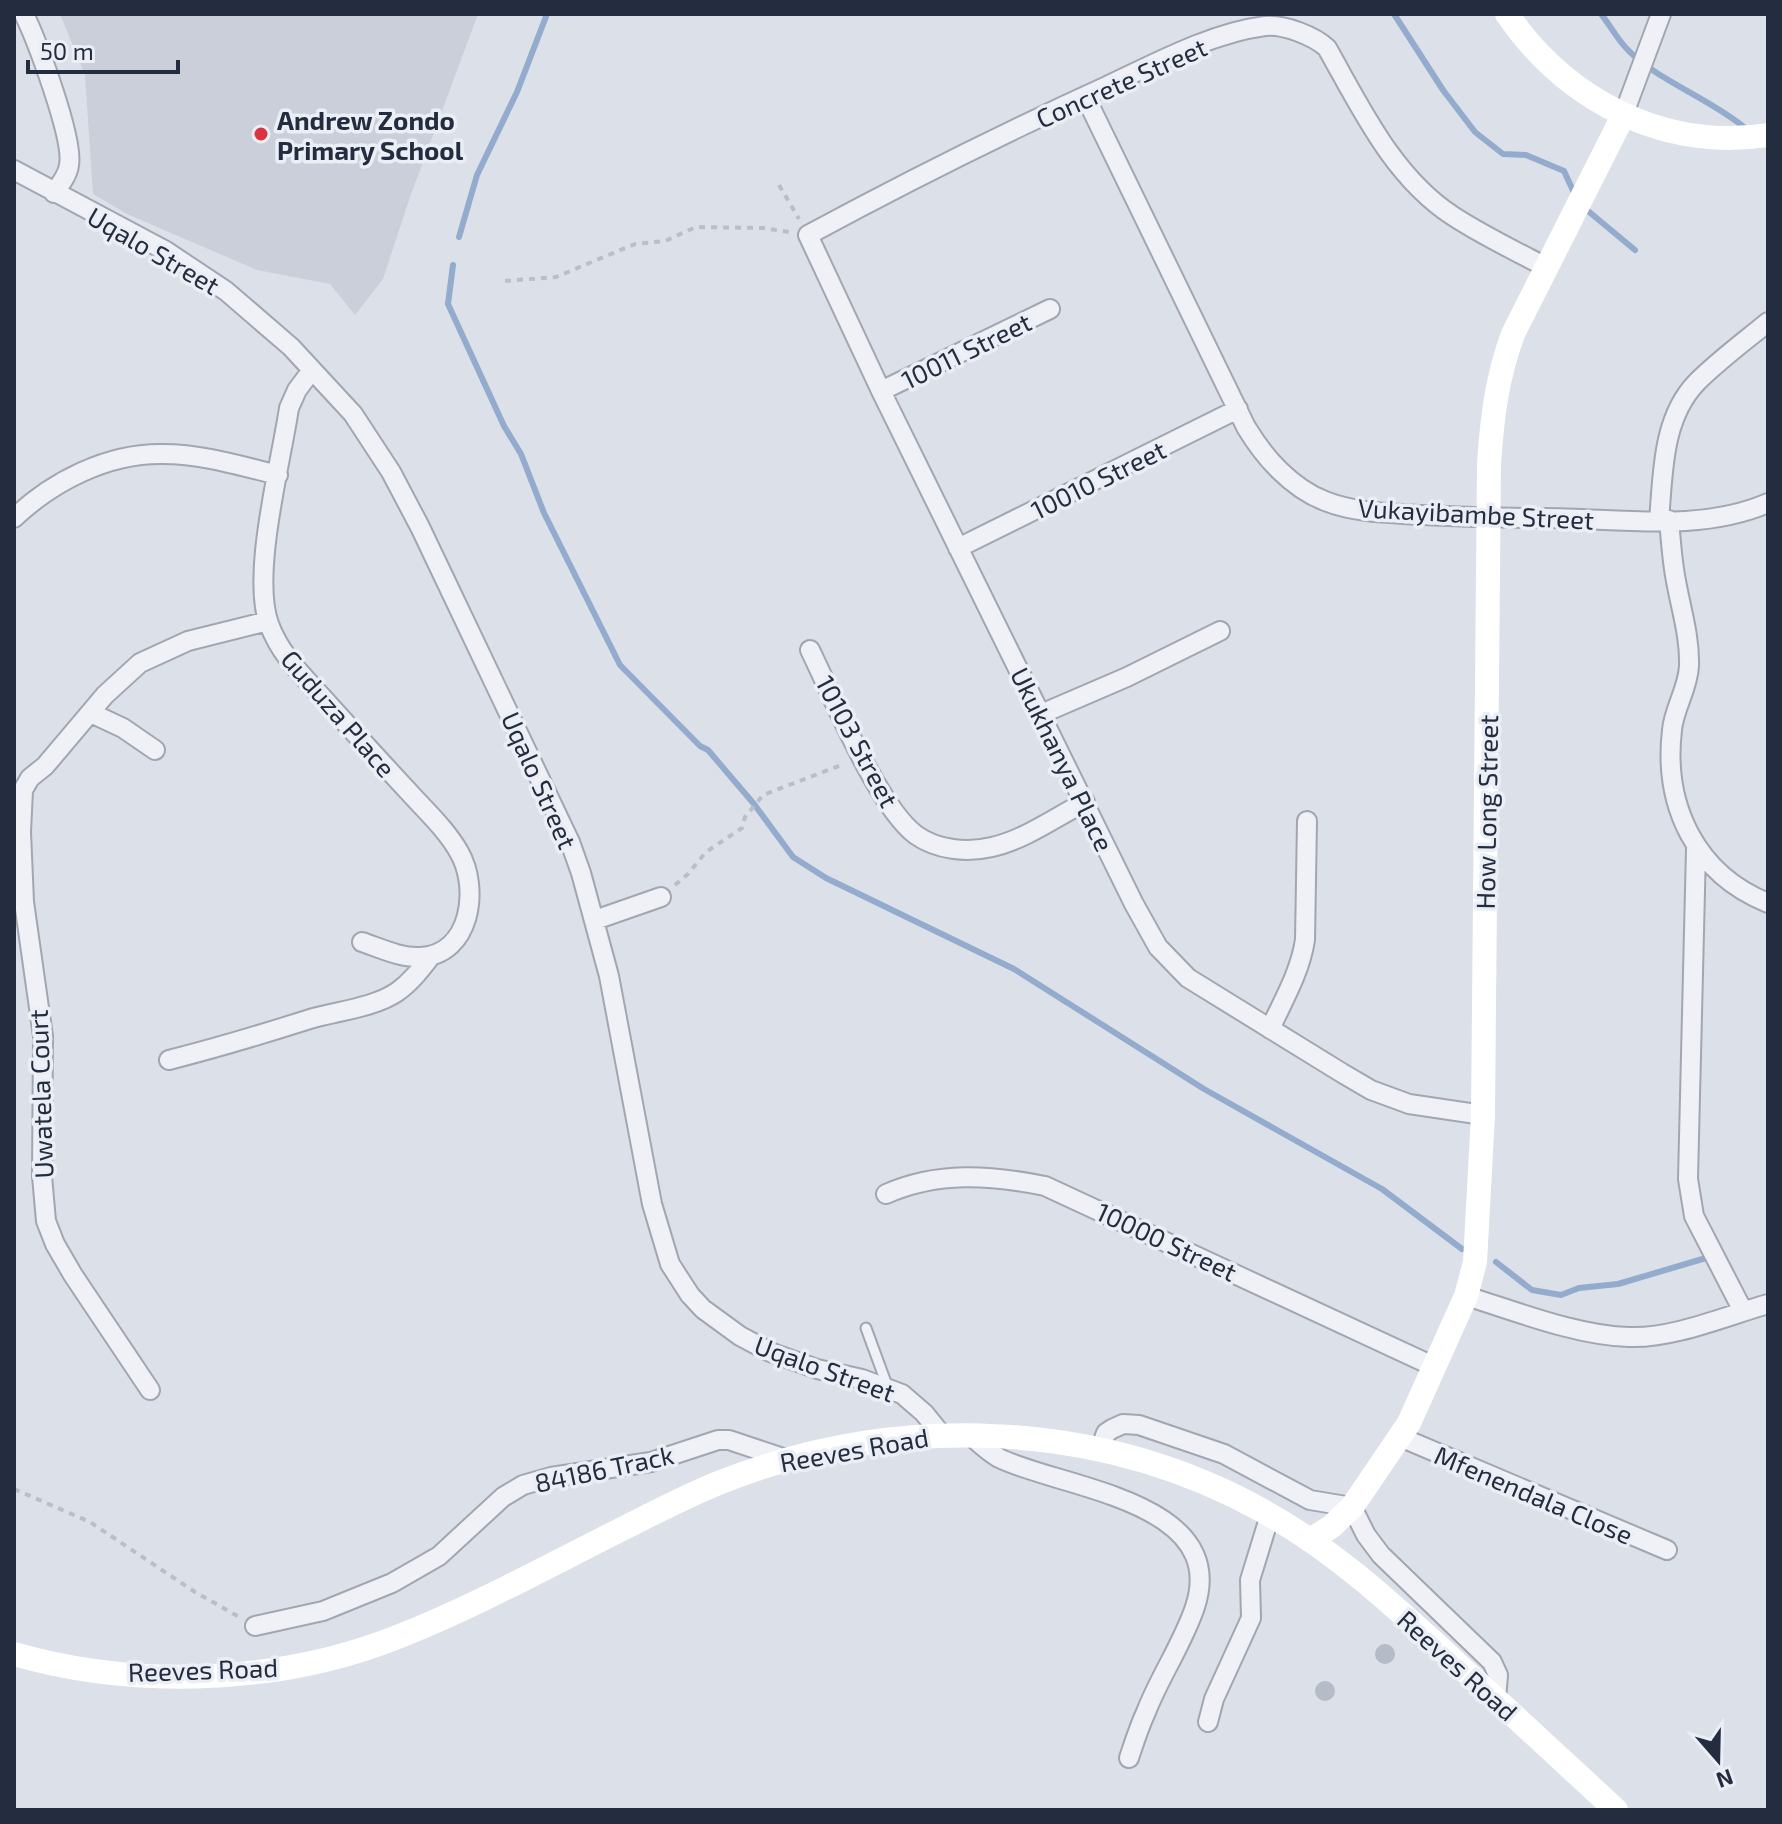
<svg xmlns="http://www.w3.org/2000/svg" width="1782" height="1824" viewBox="0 0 1782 1824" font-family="'Exo 2',sans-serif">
	<rect width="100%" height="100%" fill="#dce0e8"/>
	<path fill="#cacfda" d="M60 14H478L410 197 383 279 355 315 330 284 257 270 127 214 93 194 85 75Z"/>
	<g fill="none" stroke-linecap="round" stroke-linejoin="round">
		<path stroke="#93abcc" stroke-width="6" d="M1394 14 1443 90 1475 132 1503 154 1526 155 1564 171 1576 197
			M1601 14C1610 25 1617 39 1627 49 1656 80 1711 99 1745 128
			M1582 206 1635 250
			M459 237 477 175 517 92 547 14
			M453 265 448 304 504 426 521 454 544 513 620 665 700 746 708 750 754 804 793 857 826 878 1014 969 1204 1089 1382 1189 1462 1249
			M1496 1262 1532 1290 1561 1295 1579 1288 1618 1284 1706 1258"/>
	</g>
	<path fill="#b6bbc8" d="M1375 1654a10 10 0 1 1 20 0a10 10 0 1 1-20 0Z
		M1315 1691a10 10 0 1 1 20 0a10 10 0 1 1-20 0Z"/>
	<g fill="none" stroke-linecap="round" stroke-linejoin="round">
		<defs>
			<path id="lane" d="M866 1328 888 1388"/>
			<path id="street" d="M24 14C37 41 74 139 69 165 68 175 60 185 54 193
				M1085 96 1246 427C1264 457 1291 488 1325 501 1355 513 1389 513 1421 515 1462 517 1503 518 1544 518 1617 518 1699 533 1768 503
				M1623 116 1661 14
				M14 170 166 251 226 291 291 347 353 414 391 472 420 527 570 842 581 873 609 976 652 1204 670 1264 690 1295 703 1309 740 1336 770 1352 817 1369 862 1379 902 1394 924 1413 941 1434
				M312 370 297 390 289 408C281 463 251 574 269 624 280 654 301 674 322 697 351 729 379 760 408 791 425 810 446 829 459 852 480 888 471 955 420 957 400 958 380 948 362 942
				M881 391 1050 309
				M14 518C53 481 108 453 163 454 202 454 241 466 278 475
				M1669 520C1671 541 1672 561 1676 581 1681 609 1690 637 1689 666 1688 689 1674 708 1672 730 1663 806 1696 874 1768 903
				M1659 521C1663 473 1662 418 1697 382 1719 360 1745 341 1768 322
				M958 548 1238 409
				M810 650C832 695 878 807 916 835 937 850 967 853 992 847 1024 840 1056 817 1085 802
				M91 713 123 728 155 750
				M1041 714 1127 677 1220 631
				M1696 849 1688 1179 1694 1216 1743 1311
				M595 920 661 897
				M1270 1029C1284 999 1300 972 1305 940L1307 821
				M169 1060C216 1048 263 1034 310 1019 337 1011 373 1008 397 992 411 982 421 969 431 956
				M1483 1115 1409 1104 1371 1090 1342 1073 1188 978 1158 947 1134 904 881 391 808 235C906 182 1006 132 1107 86 1156 63 1211 33 1265 26 1284 24 1314 36 1327 48 1361 108 1393 177 1453 216 1482 235 1515 251 1546 267
				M886 1194C938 1171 990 1175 1045 1186L1435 1367
				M1466 1296C1515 1311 1578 1336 1629 1337 1672 1339 1726 1316 1768 1304
				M150 1390 73 1275 55 1244 46 1221 42 1176 43 1036 24 902 21 832 23 790 30 778 45 766 105 695 140 663 188 641 268 621
				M970 1435C979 1443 988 1452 999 1458 1059 1488 1230 1500 1195 1607 1183 1643 1160 1676 1146 1712 1139 1727 1134 1743 1129 1758
				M1400 1437 1667 1550
				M1100 1450 1106 1433 1112 1429 1123 1424 1139 1425 1224 1454 1310 1500 1352 1507 1366 1535 1381 1555 1492 1662 1498 1675 1496 1699
				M255 1626 323 1611 392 1583 439 1556 503 1497 523 1485 551 1477 651 1462 718 1440H729L786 1459
				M1208 1722 1214 1699 1251 1618 1250 1580 1270 1515"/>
		</defs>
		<use href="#lane" stroke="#a1a6b2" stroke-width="13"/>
		<use href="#street" stroke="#a1a6b2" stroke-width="22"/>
		<path stroke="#babec7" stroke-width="4" stroke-dasharray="6 6" stroke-linecap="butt" d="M779 185 799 219
			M505 281 556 277 635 244 665 241 696 227 763 228 789 232
			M675 885 688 874 706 852 742 828 745 817 763 795 844 764
			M14 1489 90 1522 195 1592 241 1618"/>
		<use href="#lane" stroke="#eff1f6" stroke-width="9"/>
		<use href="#street" stroke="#eff1f6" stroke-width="18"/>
		<path stroke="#fff" stroke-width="24" d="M1507 14C1566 100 1663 151 1768 135
			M1310 1540 1331 1527 1352 1507 1409 1423 1466 1296 1475 1262 1483 1115 1489 464C1492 418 1497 377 1513 334L1623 116
			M14 1654C136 1689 281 1684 400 1636 476 1606 550 1565 624 1528 656 1512 688 1495 721 1482 895 1413 1098 1419 1263 1511 1334 1550 1393 1605 1452 1659 1507 1709 1562 1760 1616 1810"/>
	</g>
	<circle fill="#db3340" stroke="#ebeff5" stroke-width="3" cx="261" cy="134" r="8"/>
	<g text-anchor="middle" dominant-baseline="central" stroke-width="7" stroke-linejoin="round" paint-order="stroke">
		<g font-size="26" fill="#242c40" stroke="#ebeff5">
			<text transform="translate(1121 82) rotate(-24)">Concrete Street</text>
			<text transform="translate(154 250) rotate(30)">Uqalo Street</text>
			<text transform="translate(966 350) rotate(-26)">10011 Street</text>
			<text transform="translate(1098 479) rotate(-26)">10010 Street</text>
			<text transform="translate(1476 513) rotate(3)">Vukayibambe Street</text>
			<text transform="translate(339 713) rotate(49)">Guduza Place</text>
			<text transform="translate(858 741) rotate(62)">10103 Street</text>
			<text transform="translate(1063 759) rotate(64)">Ukukhanya Place</text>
			<text transform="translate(540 780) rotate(66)">Uqalo Street</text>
			<text transform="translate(1486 812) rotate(-89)">How Long Street</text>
			<text transform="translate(40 1094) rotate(-92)">Uwatela Court</text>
			<text transform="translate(1167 1241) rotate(25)">10000 Street</text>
			<text transform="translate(825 1368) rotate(20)">Uqalo Street</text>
			<text transform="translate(854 1449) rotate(-10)">Reeves Road</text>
			<text transform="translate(604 1468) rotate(-12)">84186 Track</text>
			<text transform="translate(1534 1494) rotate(23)">Mfenendala Close</text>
			<text transform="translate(1458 1665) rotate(42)">Reeves Road</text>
			<text transform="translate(203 1669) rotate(-2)">Reeves Road</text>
		</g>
		<g font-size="26" font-weight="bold" fill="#242c40" stroke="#ebeff5" text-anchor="start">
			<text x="277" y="119">Andrew Zondo<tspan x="277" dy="30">Primary School</tspan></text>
		</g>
	</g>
	<rect width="1782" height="1824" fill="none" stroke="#242c40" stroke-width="32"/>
	<g transform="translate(1718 1760) rotate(160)" stroke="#ebeff5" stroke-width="6" paint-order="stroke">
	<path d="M0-6L14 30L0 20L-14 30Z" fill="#242c40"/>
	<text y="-12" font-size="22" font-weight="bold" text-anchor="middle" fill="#242c40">N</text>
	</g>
	<path d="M28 60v12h150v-12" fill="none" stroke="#242c40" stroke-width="4"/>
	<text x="40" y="60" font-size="24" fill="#242c40" stroke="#ebeff5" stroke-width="6" paint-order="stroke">50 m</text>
</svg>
